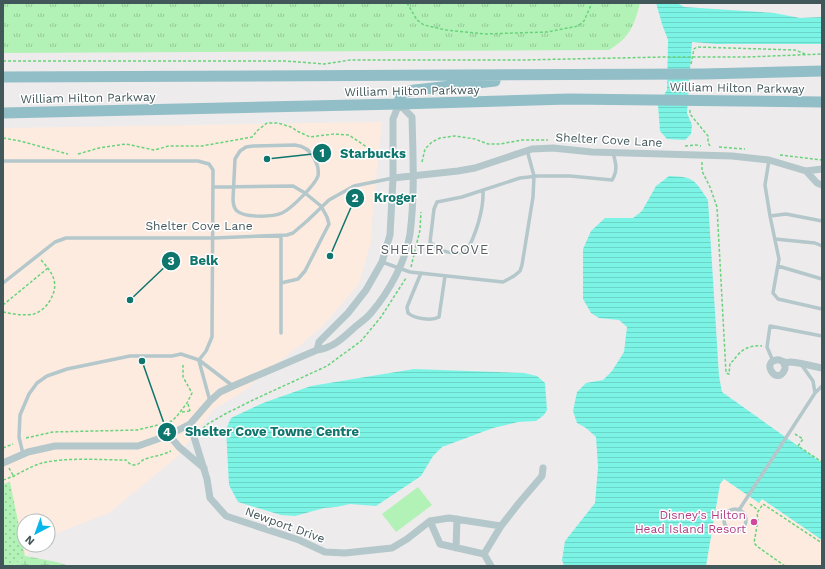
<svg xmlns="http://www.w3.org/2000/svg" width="825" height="569" viewBox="0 0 825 569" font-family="'Work Sans',sans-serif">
	<defs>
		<pattern id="grass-tufts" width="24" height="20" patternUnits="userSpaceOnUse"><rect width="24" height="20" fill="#b3f2b6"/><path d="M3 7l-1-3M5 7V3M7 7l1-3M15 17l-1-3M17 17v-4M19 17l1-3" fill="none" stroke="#93c797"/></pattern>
		<pattern id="wetland-marsh" width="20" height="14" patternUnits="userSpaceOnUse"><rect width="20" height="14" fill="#b3f2b6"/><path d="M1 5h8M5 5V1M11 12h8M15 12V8" fill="none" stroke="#93c797"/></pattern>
		<pattern id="park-dots" width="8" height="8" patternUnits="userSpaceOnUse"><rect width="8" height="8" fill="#b3f2b6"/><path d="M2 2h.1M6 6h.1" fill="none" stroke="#93c797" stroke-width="1.8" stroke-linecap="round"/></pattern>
		<pattern id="water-rules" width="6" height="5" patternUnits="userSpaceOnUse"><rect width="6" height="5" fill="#7bf4e5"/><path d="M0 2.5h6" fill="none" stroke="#6cd3c7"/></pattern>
	</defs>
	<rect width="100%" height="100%" fill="#eeebec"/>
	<path fill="#fdebe0" d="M382 122 373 207 371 242 359 284 321 328 240 394 214 409 177 457 109 513 52 535 48 537V521H24V545H39L13 566H3V128Z
		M724 479 759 503 761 499 822 540V566H706L720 484Z"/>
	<path fill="url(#grass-tufts)" d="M3 3H640C634 26 630 37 609 50L3 53Z"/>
	<path fill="url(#wetland-marsh)" d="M25 556 57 562 69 566H3H13Z"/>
	<path fill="url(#park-dots)" d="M10 482 25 556 13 566H3V484Z"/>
	<path fill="#b3f2b6" d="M418 487 432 505 396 532 382 514Z"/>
	<path fill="url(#water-rules)" d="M656 3H677L684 7 774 13 800 18 822 17V44H716L692 42 687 113 692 125 691 134 685 140 667 139 660 131 658 105 667 90 668 40 662 24Z
		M669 176C694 177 694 179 708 200L719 376 722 392 822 463V540L762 499 759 503 724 479 720 484 706 566H564L562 560 565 541 595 503 598 467 596 437 586 428 577 423 573 411 577 392 586 383 603 380 612 371 624 352 627 327 619 320 599 318 591 313 583 299V249L591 231 605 218H633L642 211 656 186Z
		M414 369 524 373 537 376 545 383 547 410 544 415 536 421 518 422 493 428 442 447 433 456 421 476 376 506 350 504 336 507 324 508 295 516 281 515 238 502 229 485 226 429 231 418 263 403 311 386Z"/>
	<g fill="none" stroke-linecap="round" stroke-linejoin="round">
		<path stroke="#68d37b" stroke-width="1.5" stroke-dasharray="3 2" stroke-linecap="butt" d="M407 3 417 20 424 25 446 30 485 34 547 32 578 26 584 21 592 3
			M3 61H286L324 64 350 60H522L665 57H747L822 54
			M691 64 694 49 697 47 795 50 805 54
			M690 110V114L708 136V143L711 147
			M3 138 20 141 68 154
			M582 142 596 144
			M685 146 696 145 701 146
			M719 147 745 149
			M78 154 99 148 126 144 154 150 169 146H202L252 137 258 130 267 123H278L291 127 297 131 310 137 334 134 349 135 374 152 386 157
			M780 155 822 160
			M422 162 425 149 432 142 440 138 455 136 475 139 488 144H500L522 140H548
			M702 162V171L710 187 717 207 726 373 729 374 730 363C734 361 734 359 737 356 743 348 752 345 762 346
			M411 267 420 230 421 212
			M3 305 48 268
			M3 312C13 314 24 316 34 314 40 312 46 307 49 302 60 285 54 274 41 260
			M188 404 190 411
			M182 412 190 411
			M200 432 206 425 225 414 253 400 327 366 361 341 381 317 406 278
			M795 434 803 439 798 446 822 462
			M26 438 53 432 137 430 158 425 172 421 177 416 187 403 192 393 183 377V365
			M3 448 13 444
			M9 468 14 477
			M3 480C17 476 28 467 42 463 67 457 101 460 126 460 128 462 130 465 134 465 140 465 141 460 145 459 154 456 163 455 171 451
			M750 504 758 510
			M821 521H822
			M785 566 758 547 754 543 758 520 757 513 763 504 822 543"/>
		<path stroke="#b4c7ca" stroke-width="3.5" d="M295 145C304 146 310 150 314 158 317 163 319 170 318 176 315 185 291 209 282 213 273 217 245 218 237 211 234 208 233 204 233 199L235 159 240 151 246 147 253 146Z
			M769 160 765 185 770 216
			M3 161H198L209 164 213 170V174L212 337 206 351 199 360 181 354 172 356H130L67 369 47 376 37 383 29 394 20 415 19 437 23 454
			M214 187 293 186 305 193 321 206 327 217 329 224 305 271 298 279 281 283
			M483 190C484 209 476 235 466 252 451 254 442 253 430 242L434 209 437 202 462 197 520 178 538 176H570L612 180C618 171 616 163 613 153
			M822 221 786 214 770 216 779 259 773 293 778 299 822 309
			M775 239 815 243 822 246
			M382 262 410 272 503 282 514 276 520 271 522 265 533 197 534 176 527 150
			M778 266 822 279
			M421 273 407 307 408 313C415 319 432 321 439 317L445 276
			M3 283 55 242 66 238H214L287 235 293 233 307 221 329 200 354 186 393 178
			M281 333V236
			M199 360 233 386
			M199 361 210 401
			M773 361 767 347 770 326 822 336
			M801 364 813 381 815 393
			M724 520a11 11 0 1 1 22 0a11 11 0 1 1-22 0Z
			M739 510 815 393 822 386"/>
		<path stroke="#b4c7ca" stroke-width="7" d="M806 171 817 183 822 185
			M393 178 458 171 475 168 532 149 553 148 592 152 732 156 769 160 806 171 822 169
			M783 362C785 365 786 368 784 371 777 385 761 363 776 360 780 359 782 362 785 362 787 363 789 362 791 362 801 363 812 366 822 368
			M190 424 207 479 210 498 226 516 299 540 325 552 345 553 392 548 407 539 430 521 449 518 501 526 519 503 542 476 543 468
			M169 435 179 447 204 468
			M3 463 28 452 55 446H138L169 435 190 424 210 401 220 392 233 386 317 350C333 348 343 338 355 327 361 322 367 318 371 313 389 292 406 261 410 234 415 195 413 156 412 117L399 104 393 119V178L390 235 382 262 366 290 348 313 319 342 317 350
			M430 521 440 544 484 554
			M456 548 457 519
			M491 566 484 554 501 526"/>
		<path stroke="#92bec7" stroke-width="11" d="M3 77 703 74 822 71
			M399 104 401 93 415 90 495 81
			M3 113 399 104 569 99 822 102"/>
	</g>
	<circle fill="#d1479c" stroke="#fff" stroke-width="1.5" cx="754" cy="522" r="4"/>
	<g text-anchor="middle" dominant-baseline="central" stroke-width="3" stroke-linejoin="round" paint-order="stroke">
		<g font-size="12" fill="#42575a" stroke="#fff">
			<text transform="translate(737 88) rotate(1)">William Hilton Parkway</text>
			<text transform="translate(412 91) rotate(-1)">William Hilton Parkway</text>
			<text transform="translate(88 98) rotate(-1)">William Hilton Parkway</text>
			<text transform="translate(609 140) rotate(3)">Shelter Cove Lane</text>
			<text x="199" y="226">Shelter Cove Lane</text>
			<text transform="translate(285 525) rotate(20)">Newport Drive</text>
		</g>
		<g font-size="12" fill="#b23c85" stroke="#fff" text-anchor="end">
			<text x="746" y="515">Disney's Hilton<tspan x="746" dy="14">Head Island Resort</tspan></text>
		</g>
		<g font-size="13" letter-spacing="1" fill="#575f61" stroke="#fff">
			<text x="435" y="249">SHELTER COVE</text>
		</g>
	</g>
	<path fill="none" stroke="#0f766e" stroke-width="1.5" d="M267 159L322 153M330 256L355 198M130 300L171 261M142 361L167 432"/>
	<g fill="#0f766e" stroke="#fff" stroke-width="1.5">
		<circle cx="267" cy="159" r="4"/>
		<circle cx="330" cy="256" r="4"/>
		<circle cx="130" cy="300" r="4"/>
		<circle cx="142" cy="361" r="4"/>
		<circle cx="322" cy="153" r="10"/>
		<circle cx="355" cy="198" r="10"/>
		<circle cx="171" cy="261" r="10"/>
		<circle cx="167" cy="432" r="10"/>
	</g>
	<g font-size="12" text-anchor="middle" font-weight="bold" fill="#fff">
		<text x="322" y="157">1</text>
		<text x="355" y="202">2</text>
		<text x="171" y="265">3</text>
		<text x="167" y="436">4</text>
	</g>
	<g font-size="13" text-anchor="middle" font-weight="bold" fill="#0f766e" stroke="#fff" stroke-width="3" stroke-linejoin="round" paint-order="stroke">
		<text x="373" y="158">Starbucks</text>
		<text x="395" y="202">Kroger</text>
		<text x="204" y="265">Belk</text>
		<text x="272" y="436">Shelter Cove Towne Centre</text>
	</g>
	<rect width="825" height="569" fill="none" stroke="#42575a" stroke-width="8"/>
	<g transform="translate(36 533) rotate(221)"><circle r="19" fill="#ffffff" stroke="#b3bcbd"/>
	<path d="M0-3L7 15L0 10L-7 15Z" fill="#07b7ec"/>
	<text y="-6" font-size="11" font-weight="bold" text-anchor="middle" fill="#42575a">N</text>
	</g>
</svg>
